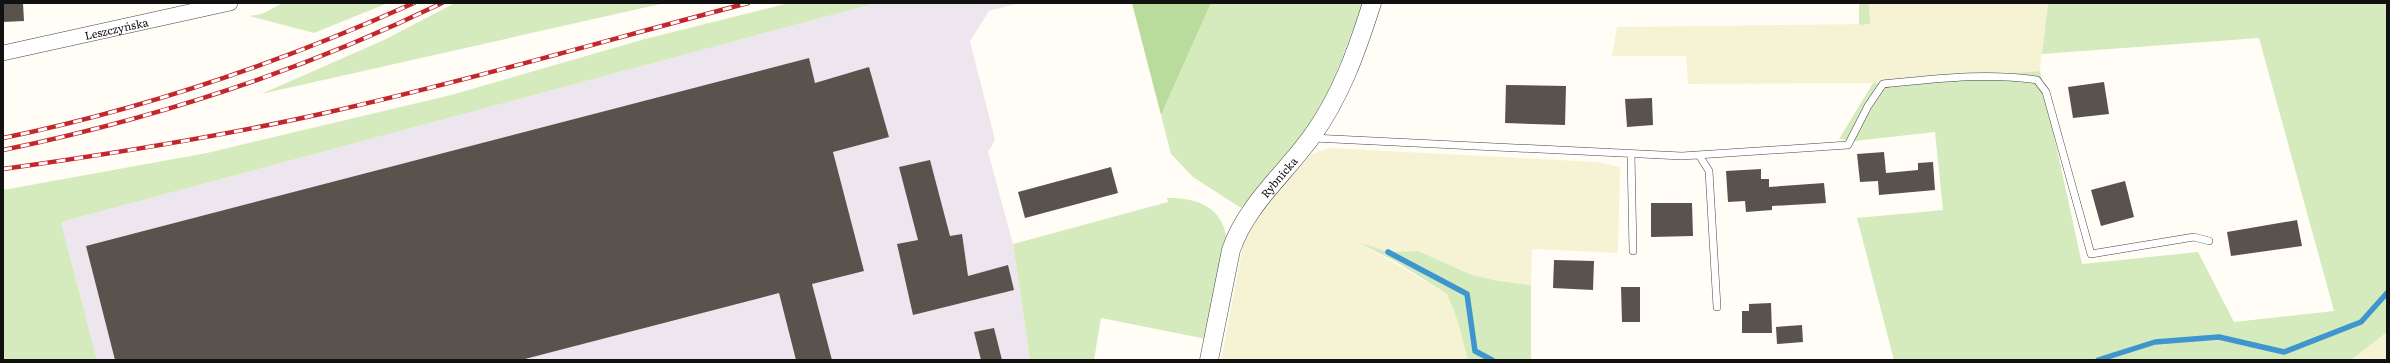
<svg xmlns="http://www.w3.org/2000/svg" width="2390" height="363" viewBox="0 0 2390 363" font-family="Literata,serif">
	<rect width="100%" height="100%" fill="#fffdf5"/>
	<path fill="#eee6ef" d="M877 3H1020L989 11 970 41 995 140 988 152 1013 244 1030 360H97L61 222Z"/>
	<path fill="#f6f3d4" d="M1869 3H2048L2040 71 1873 83 1688 84 1686 56H1612L1617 27 1870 24Z
		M1329 148 1598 162 1620 167 1618 253 1532 249 1531 285 1499 281 1472 275 1418 251 1388 252 1362 244 1447 294 1457 319 1468 360H1221L1243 245 1258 217 1289 178 1312 154Z
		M2387 332V360H2351Z"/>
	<path fill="#d5ebbd" d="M283 3H388L314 33 249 16 262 14Z
		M455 3H665L261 94 384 40Z
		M789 3H877L61 222 97 360H3V190L207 153 451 95 645 39Z
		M1211 3H1363L1327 98 1302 138 1241 208 1193 177 1171 154 1161 115Z
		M1859 3H1869L1870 24 1859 25Z
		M2048 3H2387V332L2351 360H1894L1857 218 1943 210 1935 132 1855 141 1839 139 1873 83 2040 71 2082 264 2198 252 2234 322 2334 311 2259 38 2042 54Z
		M1167 198C1195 198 1220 205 1226 235L1206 339 1101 318 1094 360H1030L1013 244 1168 202Z
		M1358 242 1388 252 1418 251 1472 275 1499 281 1531 285V360H1468L1457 319 1447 294 1398 263Z"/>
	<path fill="#b9dc9c" d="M1132 3H1211L1161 115Z"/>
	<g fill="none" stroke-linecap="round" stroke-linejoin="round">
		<path stroke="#3f96cf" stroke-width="5.5" d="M1388 252 1467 294 1475 351 1492 360
			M2098 360 2155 342 2219 337 2284 352 2361 322 2387 293"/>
	</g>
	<path fill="#5a524d" d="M3 3H23L24 21 3 22Z
		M809 58 815 83 869 67 889 137 833 152 864 271 812 284 832 360H796L779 293 521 360H115L86 246Z
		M2104 82 2109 114 2073 118 2068 87Z
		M1506 85 1566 86 1565 125 1505 123Z
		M1652 98 1653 125 1627 127 1625 99Z
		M1884 152 1886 173 1918 170V163L1933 162 1935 190 1879 195 1878 181 1860 182 1857 154Z
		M930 160 950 236 962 234 968 276 1008 265 1014 290 913 315 897 244 918 240 899 167Z
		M1111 167 1118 193 1025 218 1018 192Z
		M1761 169V179H1769V187L1824 183 1826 203 1772 206V210L1746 212 1745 201 1728 202 1726 171Z
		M2125 181 2134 217 2101 226 2091 190Z
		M1651 203H1692L1693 236 1651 237Z
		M2297 220 2302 246 2231 256 2227 232Z
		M1554 260 1594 261 1593 290 1553 288Z
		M1621 287H1640V322H1622Z
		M1771 303 1772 333H1742V311H1749V304Z
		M1802 325 1803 342 1777 344 1776 327Z
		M994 328 1002 360H981L974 332Z"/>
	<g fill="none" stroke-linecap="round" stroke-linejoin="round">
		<defs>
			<path id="service" d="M1313 138 1682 156 1848 145 1868 106 1883 84C1934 79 1987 72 2037 80L2046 92 2091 254 2194 237 2209 241
				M1631 154 1633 251
				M1699 155 1709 171 1717 307"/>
			<g id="minor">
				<path id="s1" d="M3 53 230 3"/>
			</g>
			<g id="tertiary">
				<path id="s2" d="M1209 360 1231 250C1247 204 1284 175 1312 136 1341 96 1357 50 1372 3"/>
			</g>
		</defs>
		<use href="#service" stroke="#444" stroke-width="8"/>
		<use href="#minor" stroke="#444" stroke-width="16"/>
		<use href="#tertiary" stroke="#444" stroke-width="19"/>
		<use href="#service" stroke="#fff" stroke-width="7"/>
		<use href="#minor" stroke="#fff" stroke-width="15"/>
		<use href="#tertiary" stroke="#fff" stroke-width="18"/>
		<defs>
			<path id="rail" d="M3 138C145 109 282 62 414 3
				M3 150C154 119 304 70 442 3
				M3 169C111 154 218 137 325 113 467 81 607 40 748 3"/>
		</defs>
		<use href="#rail" stroke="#c4262e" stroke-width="4.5"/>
		<use href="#rail" stroke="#fff" stroke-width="3" stroke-dasharray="9" stroke-linecap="butt"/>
	</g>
	<g text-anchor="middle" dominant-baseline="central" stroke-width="4" stroke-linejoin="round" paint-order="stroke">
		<g font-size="11" fill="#111" stroke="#fff">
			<text stroke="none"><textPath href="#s1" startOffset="116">Leszczyńska</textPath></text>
			<text stroke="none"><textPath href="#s2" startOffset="200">Rybnicka</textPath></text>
		</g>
	</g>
	<rect width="2390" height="363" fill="none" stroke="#111111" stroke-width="8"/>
</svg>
